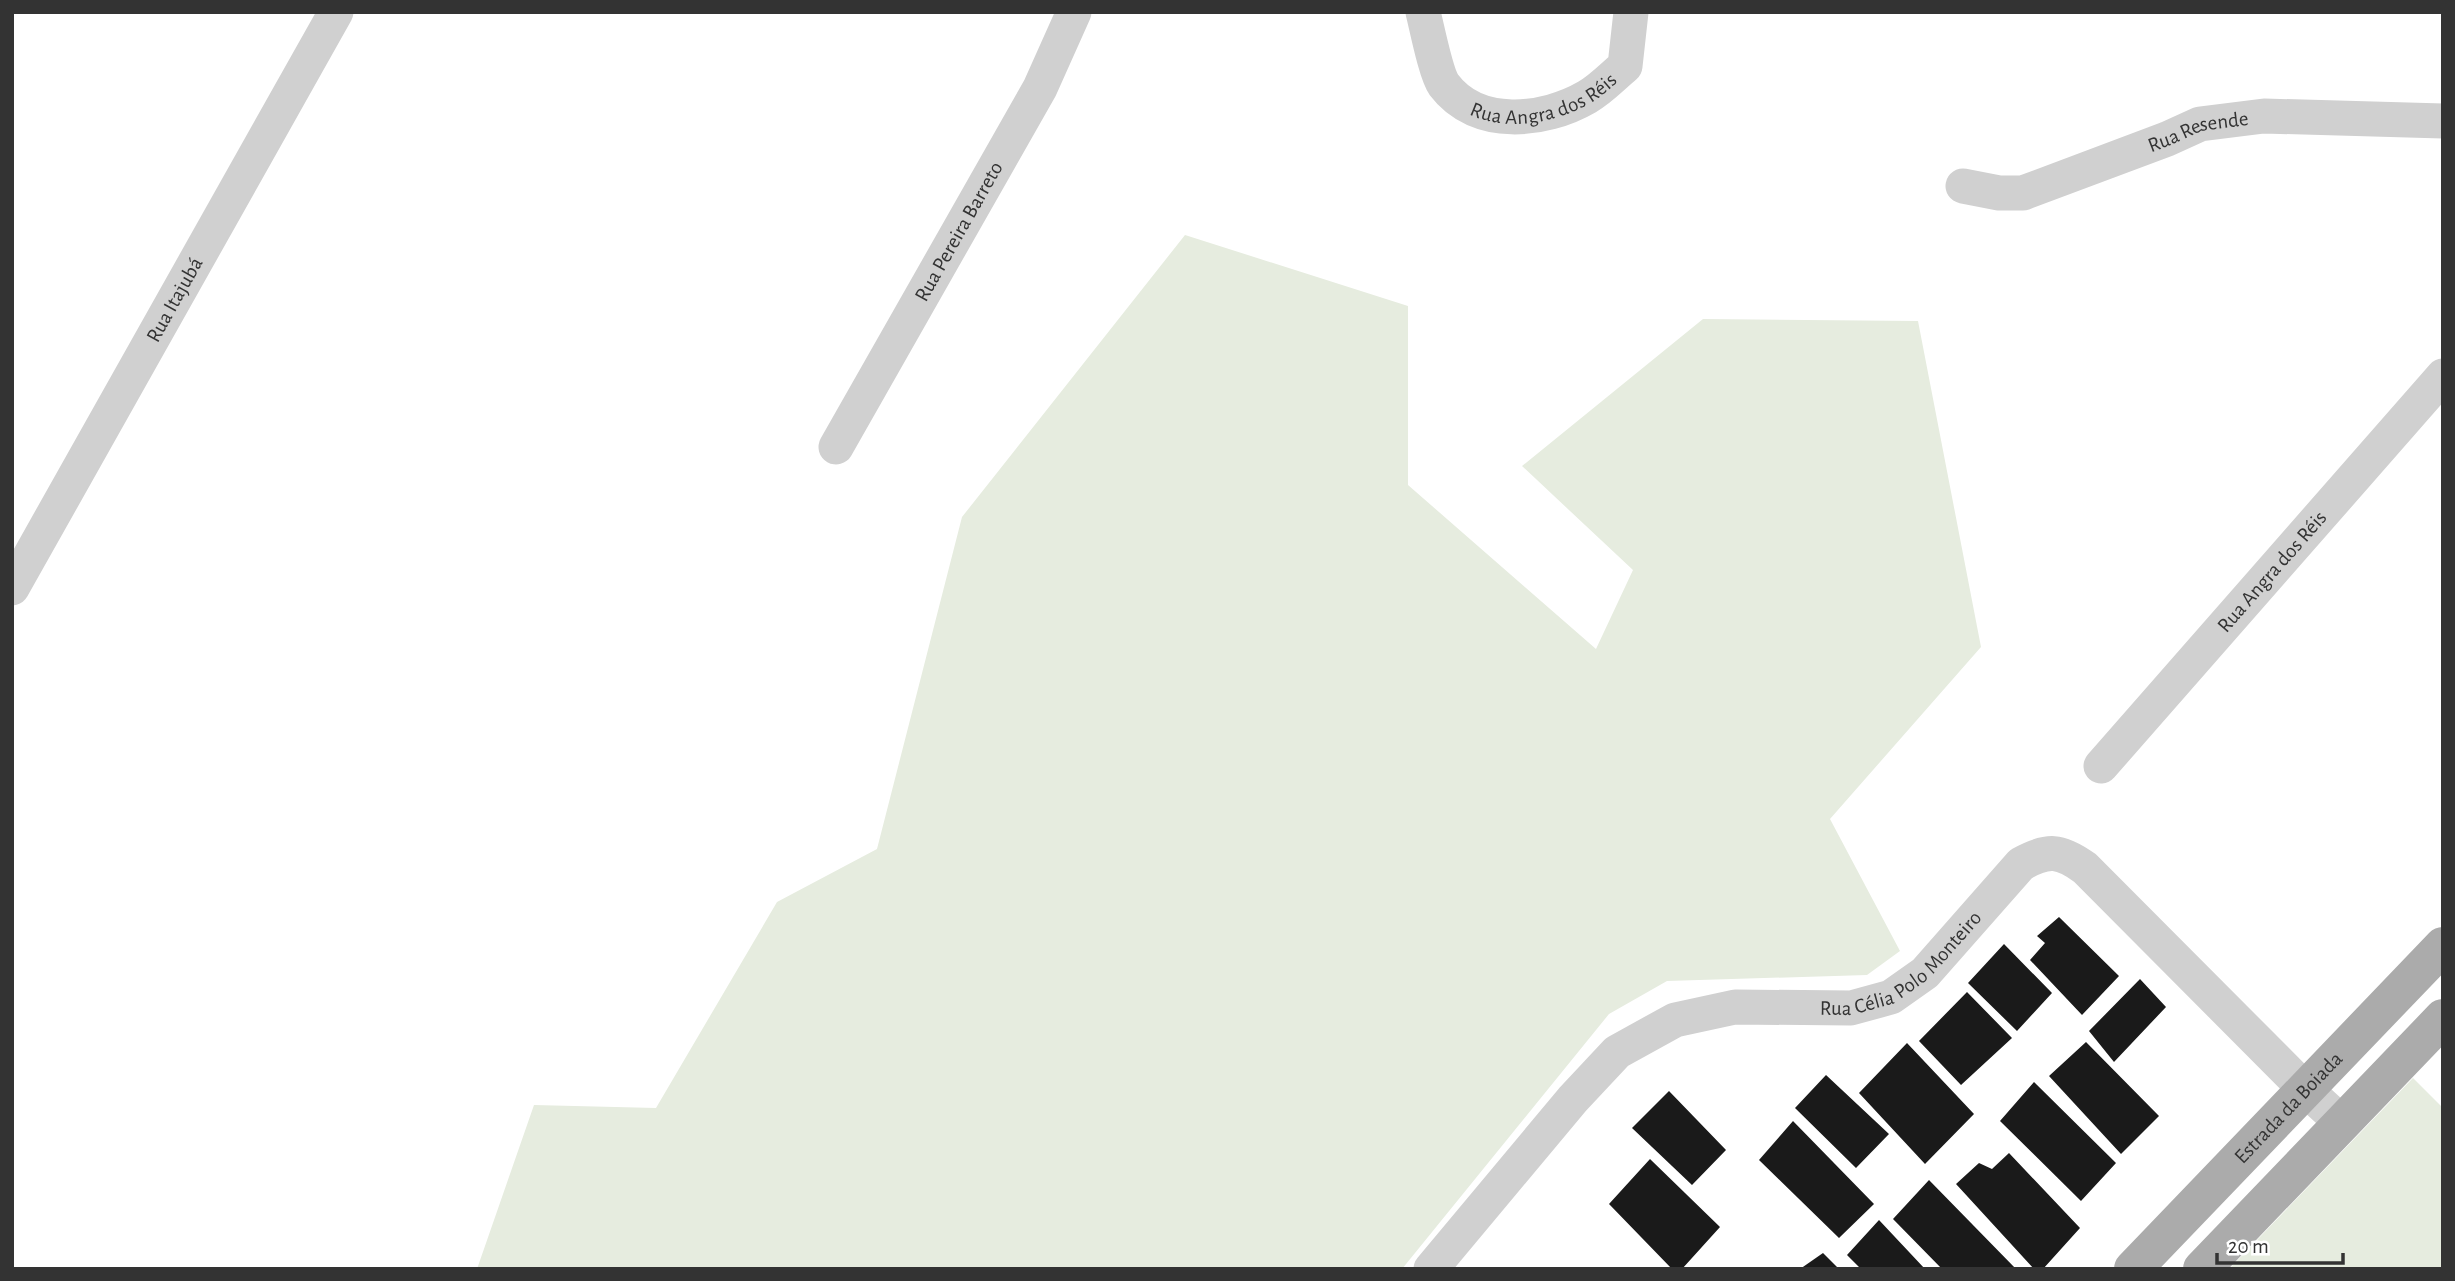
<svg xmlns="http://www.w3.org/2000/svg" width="2455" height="1281" viewBox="0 0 2455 1281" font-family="'Alegreya Sans',sans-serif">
	<rect width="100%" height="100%" fill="#fff"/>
	<path fill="#e6ecdf" d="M1185 235 1408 306V485L1596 649 1633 570 1522 466 1703 319 1918 321 1981 647 1830 819 1900 951 1867 975 1667 981 1609 1014 1402 1269H477L534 1105 656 1108 777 902 877 849 962 517Z
		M2413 1078 2443 1108V1269H2229Z"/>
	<path fill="#1a1a1a" d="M2059 917 2119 976 2082 1015 2030 960 2045 943 2037 936Z
		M2004 944 2052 993 2017 1031 1968 983Z
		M2140 979 2166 1007 2114 1062 2089 1031Z
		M1967 992 2012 1038 1961 1085 1919 1041Z
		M2086 1042 2159 1116 2121 1154 2049 1076Z
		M1907 1043 1974 1114 1925 1164 1859 1093Z
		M1826 1075 1889 1134 1856 1168 1795 1108Z
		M2034 1082 2116 1163 2081 1201 2000 1121Z
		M1669 1091 1726 1150 1692 1185 1632 1128Z
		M1793 1121 1874 1204 1839 1238 1759 1160Z
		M2009 1153 2080 1228 2043 1269H2034L1956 1184 1979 1163 1992 1169Z
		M1650 1159 1720 1227 1682 1269H1672L1609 1204Z
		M1929 1180 2016 1269H1942L1893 1219Z
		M1879 1220 1925 1269H1861L1847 1255Z
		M1823 1253 1839 1269H1800Z"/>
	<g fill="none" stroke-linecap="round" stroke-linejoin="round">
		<g stroke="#d0d0d0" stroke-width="35">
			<path id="s1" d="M1423 12C1427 28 1436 74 1444 85 1477 129 1544 122 1587 97 1601 89 1613 76 1625 66L1631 12"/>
			<path id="s2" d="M1963 186 1999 193H2023L2167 139 2200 124 2264 116 2443 121"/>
			<path id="s3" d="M836 447 1040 88 1074 12"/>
			<path id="s4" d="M12 588 336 12"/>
			<path id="s5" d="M2101 766 2443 376"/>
			<path id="s6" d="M1431 1269 1573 1099 1617 1052 1675 1020 1735 1007 1851 1008 1891 997 1925 973 2021 864C2048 849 2060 850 2085 868L2305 1089 2341 1122"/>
		</g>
		<g stroke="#ababab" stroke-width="38">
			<path id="s7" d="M2133 1269 2443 946"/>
			<path d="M2202 1269 2443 1018"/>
		</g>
	</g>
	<g text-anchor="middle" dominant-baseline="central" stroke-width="7" stroke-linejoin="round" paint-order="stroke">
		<g font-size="21" fill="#333" stroke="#fff">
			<text stroke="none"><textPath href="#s1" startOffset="189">Rua Angra dos Réis</textPath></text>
			<text stroke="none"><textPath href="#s2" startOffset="247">Rua Resende</textPath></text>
			<text stroke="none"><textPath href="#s3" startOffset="248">Rua Pereira Barreto</textPath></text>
			<text stroke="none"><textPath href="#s4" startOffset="331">Rua Itajubá</textPath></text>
			<text stroke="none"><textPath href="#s5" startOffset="259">Rua Angra dos Réis</textPath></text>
			<text stroke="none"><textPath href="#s6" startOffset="595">Rua Célia Polo Monteiro</textPath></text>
			<text stroke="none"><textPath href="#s7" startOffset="224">Estrada da Boiada</textPath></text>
		</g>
	</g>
	<rect width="2455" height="1281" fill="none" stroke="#333333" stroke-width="28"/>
	<path d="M2217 1253v10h126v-10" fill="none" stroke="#333333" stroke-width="3.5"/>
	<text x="2228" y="1253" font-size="21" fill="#333333" stroke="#ffffff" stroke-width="5" paint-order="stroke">20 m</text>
</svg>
